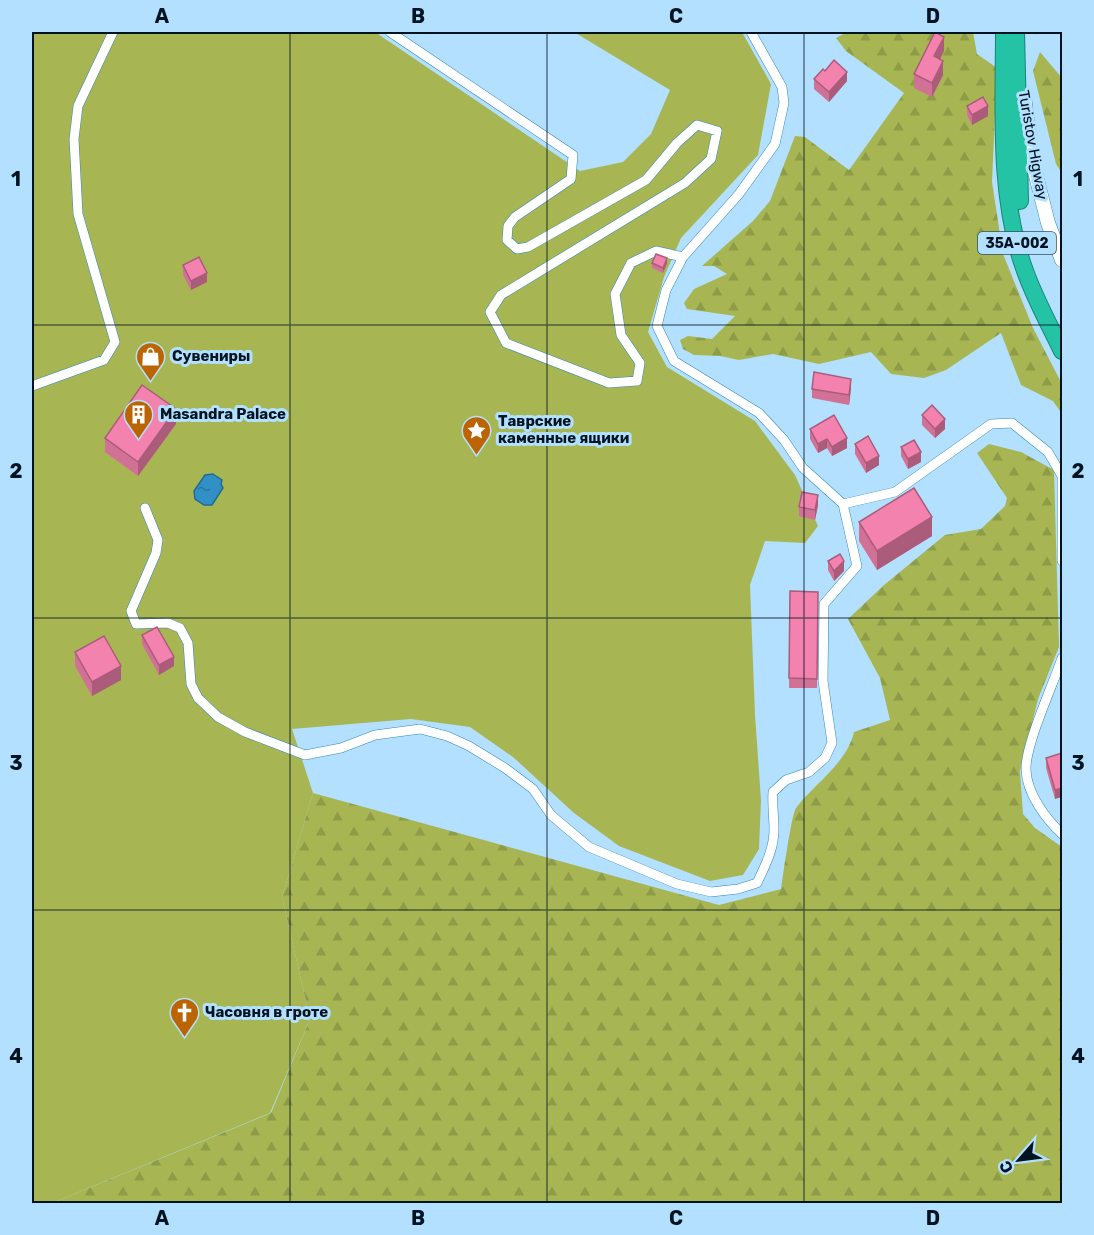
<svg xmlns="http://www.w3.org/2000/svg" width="1094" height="1235" viewBox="0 0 1094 1235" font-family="Rubik,sans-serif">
	<defs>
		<pattern id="forest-firs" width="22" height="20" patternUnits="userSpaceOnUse" patternTransform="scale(1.5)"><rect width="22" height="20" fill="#a7b653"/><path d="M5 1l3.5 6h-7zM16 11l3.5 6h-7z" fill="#8e9c48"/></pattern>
		<pattern id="water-ripples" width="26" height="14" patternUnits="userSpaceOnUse" patternTransform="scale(1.5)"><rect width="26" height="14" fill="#3191c4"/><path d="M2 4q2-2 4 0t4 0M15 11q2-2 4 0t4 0" fill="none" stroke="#27759f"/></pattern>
	</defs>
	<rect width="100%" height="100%" fill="#b2e0fe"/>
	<path fill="#a7b653" d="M32 32H375L580 171 623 162 651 134 670 90 574 32H742L771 84 758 155 681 238 664 277 648 332 667 367 755 421 795 475 818 526 805 543 765 541 750 585 755 715 761 800 759 849 743 875 710 881 619 846 574 813 513 757 470 727 411 719 292 729 313 793 282 897 310 1019 270 1113 50 1204 32 1203Z"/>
	<path fill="url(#forest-firs)" d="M847 32H973L977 54 997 68 992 182 1003 254 1033 328 1062 384V414L1053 401 1021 385 1001 333 946 370 924 378 891 374 871 352 819 364 773 354 739 360 720 356 694 355 683 349 680 340 688 336 712 339 735 316 687 309 684 303 694 289 727 274 714 266H702L753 221 770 201 795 136 805 137 849 170 904 93 846 51 836 38Z
		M1040 52 1062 78V173L1056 164 1033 71Z
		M989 444 1021 452 1054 470 1059 647 1038 699 1020 772 1023 814 1035 828 1062 847V1203L50 1204 271 1113 310 1019 282 897 313 793 719 905 781 889C783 876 791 816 796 808 815 783 847 763 854 732L890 720 880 678 848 619 884 585 945 535 981 529 1005 506 1007 498 977 453Z"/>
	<path fill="url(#water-ripples)" stroke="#226b93" stroke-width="1.5" d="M213 474 222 480 221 484 223 488 212 505H204L195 499 194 491 205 475Z"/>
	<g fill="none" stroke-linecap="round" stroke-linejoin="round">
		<defs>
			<path id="street" d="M390 32 573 155 571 179 515 217 508 226 507 240 517 249 528 247 646 180 677 143 697 125 717 131 711 159 685 183 501 295 490 312 506 343 609 383 637 381 640 363 621 335 615 294 631 263 656 251 683 257
				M751 32 782 87 784 103 775 144 739 194 683 257 666 290 657 326 674 361 759 413 784 440 803 468 843 504
				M32 386 104 360 115 342 78 214 74 139 78 106 113 32
				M843 504 895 492 991 424 1012 423 1048 452 1062 476V561
				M145 508 158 540 156 553 131 611 136 624 168 623 180 628 188 643 191 684 198 698 218 717 245 732 305 755 341 748 375 735 420 729 447 736 469 746 505 768 533 789 551 815 589 847 677 884 711 892 738 889 757 883C765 866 774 849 774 830 774 816 772 805 773 792L786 780 809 772 825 758 832 743 823 681 824 604 857 566 843 504
				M1062 658C1053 685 1025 745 1026 770 1027 794 1046 819 1062 834"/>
			<path id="secondary" d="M1024 96 1032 160 1048 223 1062 260"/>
			<path id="highway" d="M1004 32C1004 107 998 196 1024 268 1034 297 1049 324 1062 351
				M1016 32 1020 201"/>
		</defs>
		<use href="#street" stroke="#3488b6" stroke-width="10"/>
		<use href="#secondary" stroke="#3488b6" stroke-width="15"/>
		<use href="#highway" stroke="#188577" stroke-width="18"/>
		<use href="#street" stroke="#fff" stroke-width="9"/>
		<use href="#secondary" stroke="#fff" stroke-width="14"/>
		<use href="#highway" stroke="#25c3a6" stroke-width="16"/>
	</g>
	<path fill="#d17196" d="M944 51 940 59 943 75 932 97 914 88V74Z
		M825 71 847 81 829 102 814 89V79Z
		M967 106 988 116 972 125 967 115Z
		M652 263H667L663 273 652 268Z
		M183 265 207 282 191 290 183 275Z
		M851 388 849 405 812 398V389Z
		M922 415 945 429 935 438 922 425Z
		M176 424 138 476 105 452V438Z
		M810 429 847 448 832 456 827 448 818 453 810 439Z
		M855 444 879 465 866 473 855 454Z
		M901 447 921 462 908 469 901 456Z
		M818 505 815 520 799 516V507Z
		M859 522 932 536 877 570 859 541Z
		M828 561 844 571 834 581 828 570Z
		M790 591 818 592 817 688H789Z
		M142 635 174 666 159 675 142 644Z
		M75 652 121 680 92 696 75 666Z
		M1062 753 1055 799 1046 768V758Z"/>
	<path fill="#aa5c7a" d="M944 37V51L934 71V56Z
		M943 61V75L932 97V83Z
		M847 72V81L829 102V92Z
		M988 106V116L972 125V115Z
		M667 258V263L663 273V268Z
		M207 273V282L191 290V281Z
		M851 379V388L849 405V395Z
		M176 409V424L138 476V462Z
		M945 419V429L935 438V429Z
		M847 438V448L832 456V447Z
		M827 439V448L818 453V444Z
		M921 452V462L908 469V459Z
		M879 456V465L866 473V463Z
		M818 495V505L815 520V510Z
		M932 517V536L877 570V551Z
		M844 561V571L834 581V571Z
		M174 657V666L159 675V665Z
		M121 666V680L92 696V682Z
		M1062 788V797L1055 799V790Z"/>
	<path fill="#f383ae" stroke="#aa5c7a" stroke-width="1.5" d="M935 32 944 37 934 56 943 61 932 83 914 74Z
		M834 60 847 72 829 92 814 79 823 69 825 71Z
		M983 97 988 106 972 115 967 106Z
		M656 254 667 258 663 268 652 263Z
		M199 257 207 273 191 281 183 265Z
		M814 372 851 379 849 395 812 389Z
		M142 385 176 409 138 462 105 438Z
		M932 405 945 419 935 429 922 415Z
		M834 415 847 438 832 447 827 439 818 444 810 429Z
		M868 436 879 456 866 463 855 444Z
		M914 440 921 452 908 459 901 447Z
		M914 488 932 517 877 551 859 522Z
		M802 492 818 495 815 510 799 507Z
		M840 554 844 561 834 571 828 561Z
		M790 591 818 592 817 679 789 678Z
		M157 627 174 657 159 665 142 635Z
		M104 636 121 666 92 682 75 652Z
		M1062 753V788L1055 790 1046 758Z"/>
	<path fill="none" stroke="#001321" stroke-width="1.5" stroke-opacity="0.55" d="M290 32V1204M547 32V1204M804 32V1204M32 325H1062M32 618H1062M32 910H1062"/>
	<defs>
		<symbol id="shop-pin" viewBox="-11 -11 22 30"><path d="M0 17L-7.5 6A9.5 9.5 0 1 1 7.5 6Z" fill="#bd6402" stroke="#b2e0fe"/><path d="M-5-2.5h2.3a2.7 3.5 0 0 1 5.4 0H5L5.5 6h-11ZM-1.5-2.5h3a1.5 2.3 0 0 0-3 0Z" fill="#fff"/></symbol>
		<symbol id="building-pin" viewBox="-11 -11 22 30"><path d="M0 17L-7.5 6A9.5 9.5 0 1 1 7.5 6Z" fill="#bd6402" stroke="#b2e0fe"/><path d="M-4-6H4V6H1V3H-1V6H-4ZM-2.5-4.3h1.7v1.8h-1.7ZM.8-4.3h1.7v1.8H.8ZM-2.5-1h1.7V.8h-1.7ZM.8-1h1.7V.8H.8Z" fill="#fff"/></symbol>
		<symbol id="sight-pin" viewBox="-11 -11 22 30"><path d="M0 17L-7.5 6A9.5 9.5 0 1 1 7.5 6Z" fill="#bd6402" stroke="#b2e0fe"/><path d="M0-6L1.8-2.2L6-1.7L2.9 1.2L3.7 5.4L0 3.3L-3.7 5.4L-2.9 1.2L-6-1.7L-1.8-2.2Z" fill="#fff"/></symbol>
		<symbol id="church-pin" viewBox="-11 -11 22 30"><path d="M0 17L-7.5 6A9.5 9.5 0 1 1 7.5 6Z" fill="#bd6402" stroke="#b2e0fe"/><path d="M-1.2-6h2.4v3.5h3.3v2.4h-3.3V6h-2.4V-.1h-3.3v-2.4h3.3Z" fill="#fff"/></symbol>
	</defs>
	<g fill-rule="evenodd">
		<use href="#shop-pin" x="134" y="340" width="33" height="45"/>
		<use href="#building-pin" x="122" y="398" width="33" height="45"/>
		<use href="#sight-pin" x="460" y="414" width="33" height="45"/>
		<use href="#church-pin" x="168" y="996" width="33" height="45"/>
	</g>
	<g text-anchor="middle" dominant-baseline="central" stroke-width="6" stroke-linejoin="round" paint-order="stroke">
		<rect fill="#b2e0fe" stroke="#355063" stroke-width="1.5" x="978" y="232" width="78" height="22" rx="4.5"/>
		<g font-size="14" font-weight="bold" fill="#001321">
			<text x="1017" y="243">35А-002</text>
		</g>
		<g font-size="15" fill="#001321" stroke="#b2e0fe">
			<text transform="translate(1033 145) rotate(80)">Turistov Higway</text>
		</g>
		<g font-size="15" font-weight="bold" fill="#001321" stroke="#b2e0fe" text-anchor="start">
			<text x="172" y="356">Сувениры</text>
			<text x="160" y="414">Masandra Palace</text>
			<text x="498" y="421">Таврские<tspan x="498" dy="17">каменные ящики</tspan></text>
			<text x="205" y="1012">Часовня в гроте</text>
		</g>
	</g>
	<rect width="1094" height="1235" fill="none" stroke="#b2e0fe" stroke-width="66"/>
	<g transform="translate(1019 1160) rotate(242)" stroke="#b2e0fe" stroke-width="4.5" paint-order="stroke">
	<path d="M0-4.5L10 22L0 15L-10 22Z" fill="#001321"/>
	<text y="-9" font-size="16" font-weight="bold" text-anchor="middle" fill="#001321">С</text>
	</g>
	<rect x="33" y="33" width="1028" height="1169" fill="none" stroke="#001321" stroke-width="2"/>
	<g font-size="20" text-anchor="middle" font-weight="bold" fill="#001321">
		<text x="162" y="23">A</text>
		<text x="418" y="23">B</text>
		<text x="676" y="23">C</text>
		<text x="933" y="23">D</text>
		<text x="16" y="186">1</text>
		<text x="1078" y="186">1</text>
		<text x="16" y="478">2</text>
		<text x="1078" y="478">2</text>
		<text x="16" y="770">3</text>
		<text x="1078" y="770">3</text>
		<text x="16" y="1063">4</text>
		<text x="1078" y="1063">4</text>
		<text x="162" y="1225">A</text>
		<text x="418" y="1225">B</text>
		<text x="676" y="1225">C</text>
		<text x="933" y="1225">D</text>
	</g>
</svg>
